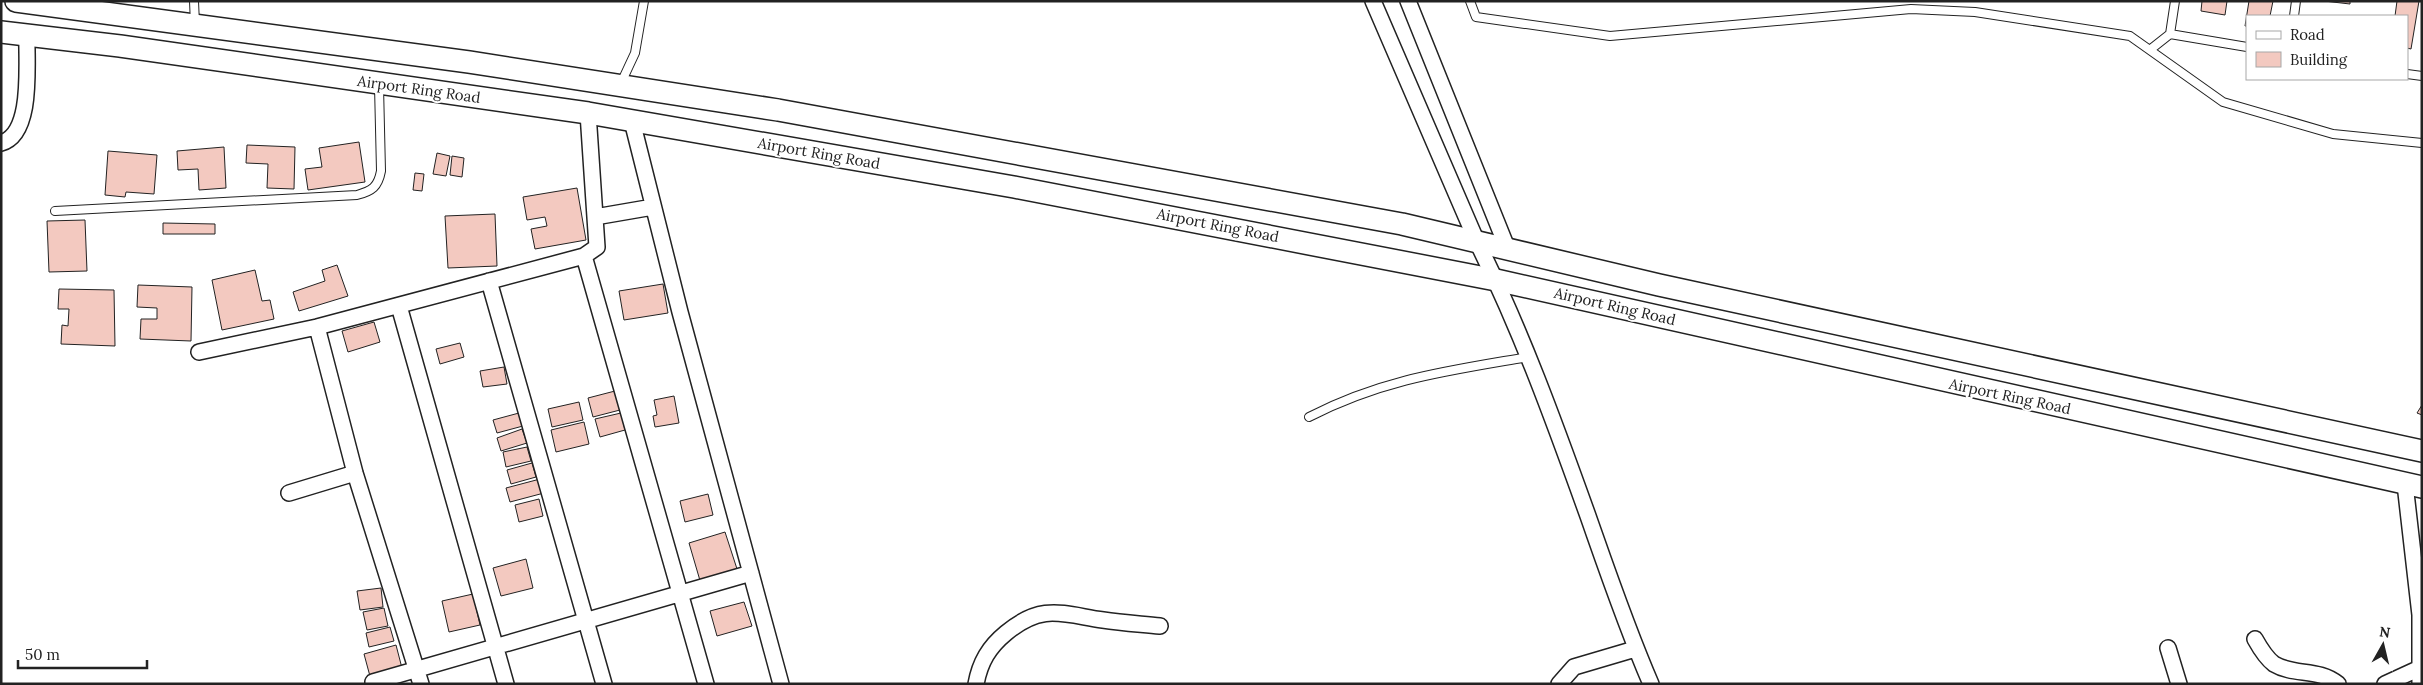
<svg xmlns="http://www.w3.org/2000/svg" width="2423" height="685" viewBox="0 0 2423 685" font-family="Lora,serif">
	<rect width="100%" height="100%" fill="#fff"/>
	<path fill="#f3c9c0" stroke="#222" d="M2202 1H2227L2225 15 2201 11Z
		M2249 1H2273L2270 16H2247V26H2245Z
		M2324 1H2350V4Z
		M2397 1H2419L2411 49 2407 48V16H2395Z
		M359 142 365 182 308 190 305 169 322 167 319 148Z
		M247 145 295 147 294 189 267 188 268 164 246 163Z
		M224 147 226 188 199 190 198 169 178 170 177 151Z
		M108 151 157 155 154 194 126 192 125 197 105 195Z
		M437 153 450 156 446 176 433 174Z
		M452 156 464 158 462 177 450 175Z
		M415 173 424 174 422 191 413 190Z
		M577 188 586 240 535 249 531 229 547 226 545 217 527 220 523 197Z
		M495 214 497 266 448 268 445 216Z
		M85 220 87 271 49 272 47 221Z
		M163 223 215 224V234H163Z
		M337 265 348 296 299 311 293 292 325 281 322 270Z
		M255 270 262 301 270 300 274 319 222 330 212 280Z
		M663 284 668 313 624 320 619 291Z
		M138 285 192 287 191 341 140 339 141 319H157V308L137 307Z
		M59 289 114 290 115 346 61 344 62 325 68 326 69 309H58Z
		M374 322 380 342 348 352 342 331Z
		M460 343 464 357 440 364 436 349Z
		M504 367 507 384 483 387 480 371Z
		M615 391 620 410 593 417 588 398Z
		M674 396 679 423 655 427 653 416 657 415 654 400Z
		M579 402 583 420 552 427 548 409Z
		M2422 405V415L2417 413Z
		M519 413 523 426 497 433 493 420Z
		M621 413 625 430 600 437 595 419Z
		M584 422 589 444 556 452 551 430Z
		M522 429 527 443 501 451 497 438Z
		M527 447 531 461 506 467 503 452Z
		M532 463 536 477 511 484 507 470Z
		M540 479 544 493 510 502 506 488Z
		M708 494 713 515 685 522 680 501Z
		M539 499 543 516 519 522 515 505Z
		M725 532 738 572 701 584 689 543Z
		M526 559 533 588 501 596 493 568Z
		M381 588 383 607 360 610 357 591Z
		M473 594 480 625 449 632 442 601Z
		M744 602 752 626 717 636 710 611Z
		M384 608 388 626 367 630 363 612Z
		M390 627 394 641 369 647 366 633Z
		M396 645 403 672 371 680 364 654Z"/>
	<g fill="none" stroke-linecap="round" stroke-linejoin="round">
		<defs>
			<path id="lane" d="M194 1 195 24
				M1470 1 1476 17 1610 36 1911 9 1975 12 2130 36 2223 102 2333 134 2422 143
				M2294 16 2296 1
				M2170 34 2247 47
				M2151 49 2170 34 2175 1
				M2407 74 2422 76
				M621 83 635 53 644 1
				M55 211 357 195C372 191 378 187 381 171L379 86
				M1309 417C1383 379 1447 371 1528 357"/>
			<path id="street" d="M1373 1 1477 242C1521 330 1555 424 1588 516 1608 573 1627 629 1651 684
				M1408 1 1508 250
				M632 121 680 312 781 684
				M1 143C34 134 26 62 27 35
				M595 217 653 207
				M584 256 706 684
				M489 281 604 684
				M399 306 506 684
				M317 327 355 473 421 684
				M199 352 317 327 584 256 597 247 588 113
				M2405 484 2420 615V684
				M289 493 355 473
				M2255 639C2260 648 2266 658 2274 664 2294 676 2319 668 2338 684
				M2168 648 2179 684
				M373 682 751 573
				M976 684C980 662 989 647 1006 633 1042 603 1062 614 1103 620 1122 623 1141 624 1160 626
				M1559 684 1574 667 1635 649
				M2385 684 2422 667"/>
			<path id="secondary" d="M16 1 469 62 778 110 1402 224 1659 285 2422 451
				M1 32 120 46 588 113 1014 187 1496 280 2422 487"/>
		</defs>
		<use href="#lane" stroke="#222" stroke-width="10"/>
		<use href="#street" stroke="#222" stroke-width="18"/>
		<use href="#secondary" stroke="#222" stroke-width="24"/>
		<use href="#lane" stroke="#fff" stroke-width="8"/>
		<use href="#street" stroke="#fff" stroke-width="15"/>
		<use href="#secondary" stroke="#fff" stroke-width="21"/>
	</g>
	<g text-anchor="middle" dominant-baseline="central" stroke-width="4" stroke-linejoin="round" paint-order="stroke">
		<g font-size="15" fill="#222" stroke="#fff">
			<text transform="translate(419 89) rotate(8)">Airport Ring Road</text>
			<text transform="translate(819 153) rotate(10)">Airport Ring Road</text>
			<text transform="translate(1218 225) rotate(11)">Airport Ring Road</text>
			<text transform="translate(1615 306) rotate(13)">Airport Ring Road</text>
			<text transform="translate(2010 396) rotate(12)">Airport Ring Road</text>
		</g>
	</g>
	<rect width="2423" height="685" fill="none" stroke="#222222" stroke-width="5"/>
	<rect x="2246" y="15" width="162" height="65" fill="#ffffff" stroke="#a7a7a7"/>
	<rect x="2256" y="31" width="25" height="8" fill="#ffffff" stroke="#a7a7a7"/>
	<text x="2290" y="40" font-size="15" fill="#222222">Road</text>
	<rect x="2256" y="52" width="25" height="15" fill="#f3c9c0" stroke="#a7a7a7"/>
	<text x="2290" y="65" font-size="15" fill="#222222">Building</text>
	<g transform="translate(2383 645) rotate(8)" stroke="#ffffff" stroke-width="4" paint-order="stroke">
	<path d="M0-4L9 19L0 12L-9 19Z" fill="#222222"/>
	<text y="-8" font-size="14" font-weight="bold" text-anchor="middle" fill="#222222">N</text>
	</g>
	<path d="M18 660v8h129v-8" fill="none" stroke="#222222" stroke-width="2.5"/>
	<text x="25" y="660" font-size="15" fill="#222222" stroke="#ffffff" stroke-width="4" paint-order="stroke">50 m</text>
</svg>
